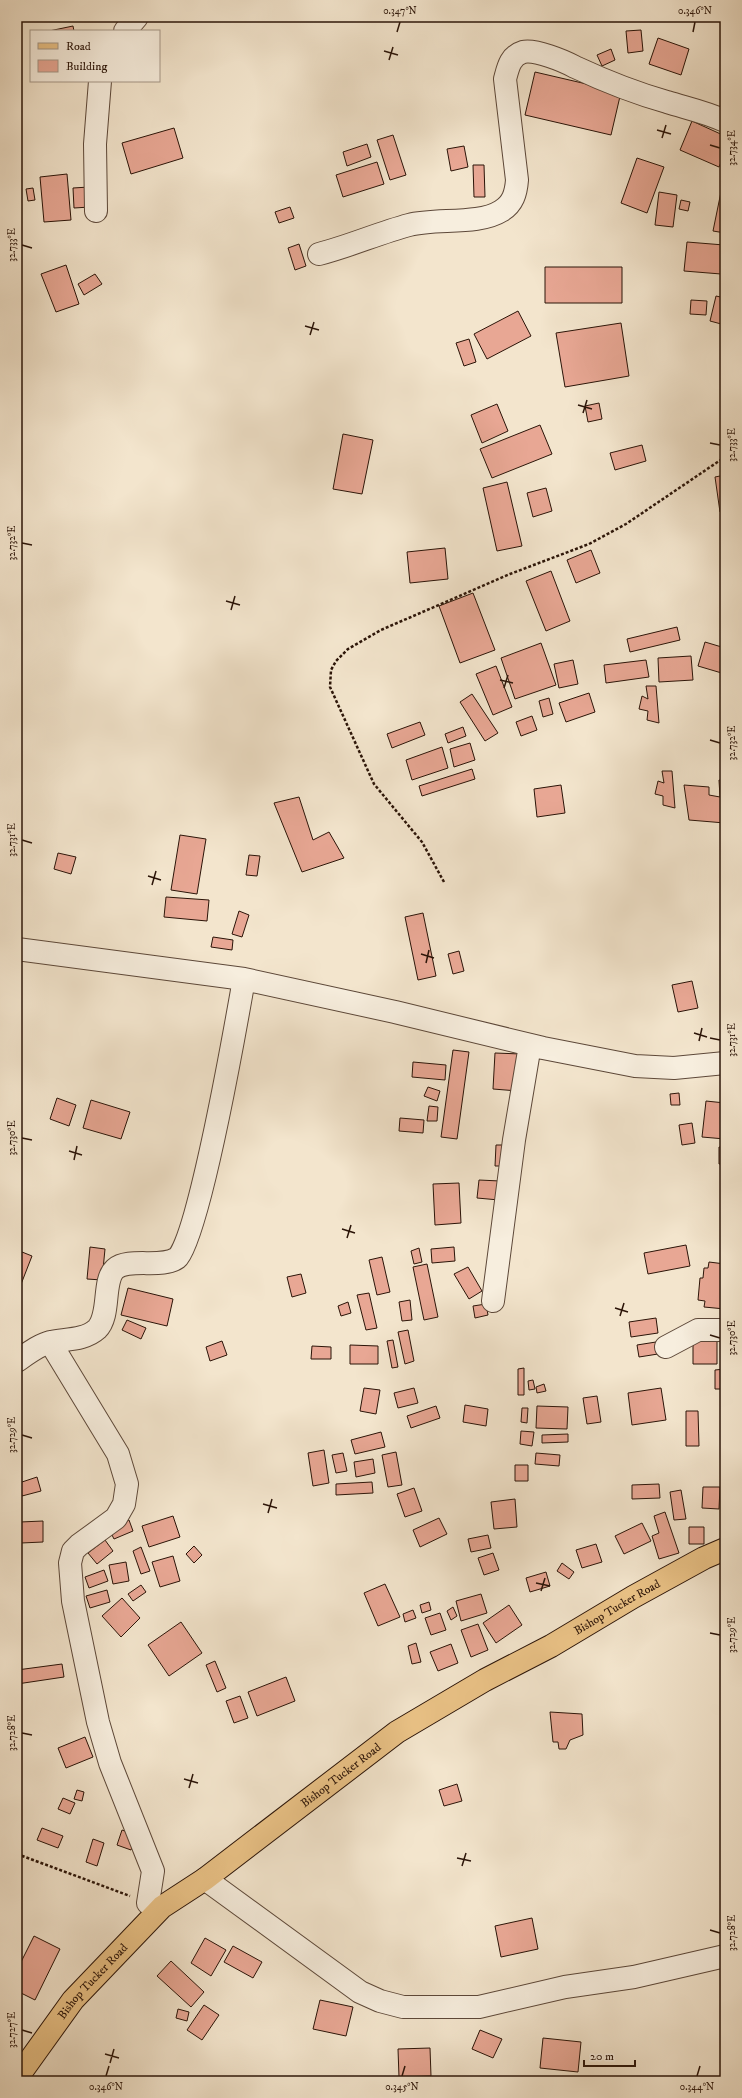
<svg xmlns="http://www.w3.org/2000/svg" width="742" height="2098" viewBox="0 0 742 2098" font-family="'IM FELL DW Pica',serif">
	<rect width="100%" height="100%" fill="#f3e5cd"/>
	<filter id="stains"><feTurbulence type="fractalNoise" baseFrequency=".005" numOctaves="4"/><feColorMatrix values="0 0 0 0 .2 0 0 0 0 .09 0 0 0 0 .02 0 0 0 .5 -.17"/></filter>
	<radialGradient id="worn" r=".72"><stop offset=".6" stop-color="#630" stop-opacity="0"/><stop offset="1" stop-color="#630" stop-opacity=".3"/></radialGradient>
	<path fill="#e8a794" stroke="#2b1408" d="M73 26 74 31H49Z
		M641 30 643 51 628 53 626 31Z
		M658 38 689 49 681 75 649 64Z
		M611 49 615 60 602 66 597 55Z
		M535 72 621 92 611 135 525 115Z
		M692 121 725 136V153L719 167 680 150Z
		M174 128 183 158 131 174 122 143Z
		M393 135 406 175 390 180 377 140Z
		M367 144 371 157 347 166 343 152Z
		M464 146 468 167 451 171 447 149Z
		M637 158 664 167 647 213 621 203Z
		M377 162 384 184 343 197 336 175Z
		M473 165H484L485 197H474Z
		M67 174 71 220 44 222 40 177Z
		M89 187 90 207 74 208 73 188Z
		M722 187 725 188V233L713 231Z
		M33 188 35 200 28 201 26 189Z
		M659 192 677 195 673 227 655 225Z
		M681 200 690 202 688 211 679 209Z
		M290 207 294 218 279 223 275 212Z
		M687 242 724 245 721 274 684 271Z
		M299 244 306 266 295 270 288 248Z
		M66 265 79 304 56 312 41 274Z
		M545 267H622V303H545Z
		M95 274 102 284 84 295 78 284Z
		M716 296 725 298V325L710 321Z
		M691 300 707 301 706 315 690 314Z
		M518 311 531 336 487 359 474 334Z
		M621 323 629 376 565 387 556 333Z
		M469 339 476 362 464 366 456 343Z
		M599 403 602 419 588 422 585 406Z
		M497 404 508 431 482 443 471 415Z
		M540 425 552 454 492 478 480 449Z
		M343 434 373 440 362 494 333 489Z
		M642 445 646 461 615 470 610 453Z
		M725 475V512H720L715 477Z
		M507 482 522 546 497 551 483 488Z
		M546 488 552 511 533 517 527 493Z
		M445 548 448 579 410 583 407 552Z
		M591 550 600 573 576 583 567 560Z
		M551 571 570 621 546 631 526 581Z
		M473 593 495 650 460 663 439 606Z
		M677 627 680 640 630 652 627 639Z
		M705 642 725 648V674L698 666Z
		M541 643 556 685 515 699 501 658Z
		M691 656 693 680 659 682 658 658Z
		M573 660 578 684 559 688 554 664Z
		M646 660 649 677 606 683 604 665Z
		M496 666 512 707 493 715 476 674Z
		M646 686H656L659 723 647 720 648 711 639 709 642 696 648 699Z
		M589 693 595 712 566 722 559 703Z
		M472 694 498 733 485 741 460 702Z
		M549 698 553 714 543 717 539 701Z
		M532 716 537 730 521 736 516 722Z
		M420 722 425 735 392 748 387 734Z
		M463 727 466 736 448 743 445 734Z
		M470 743 475 760 454 767 450 749Z
		M442 747 448 768 412 780 406 760Z
		M472 769 475 779 422 796 419 786Z
		M662 771H672L675 808 663 805V796L655 794 658 781 664 783Z
		M719 780H725V823L689 820 684 785 709 787V795L720 797Z
		M561 785 565 813 537 817 534 789Z
		M299 797 313 840 329 832 344 858 302 872 274 803Z
		M180 835 206 839 197 894 171 890Z
		M58 853 76 857 71 874 54 869Z
		M249 855 260 856 257 876 246 875Z
		M166 897 209 900 207 921 164 917Z
		M239 911 249 915 242 937 232 934Z
		M423 913 436 976 418 980 405 917Z
		M213 937 233 940 232 950 211 947Z
		M459 951 464 971 453 974 448 954Z
		M692 981 698 1008 678 1012 672 985Z
		M453 1050 469 1052 457 1139 441 1137Z
		M495 1053 521 1054 518 1091 493 1089Z
		M413 1062 446 1065 445 1080 412 1077Z
		M428 1087 440 1091 437 1101 424 1096Z
		M679 1093 680 1105H671L670 1094Z
		M57 1098 76 1105 69 1126 50 1119Z
		M91 1100 130 1112 121 1139 83 1128Z
		M706 1101 725 1103V1139L702 1137Z
		M429 1106 438 1107 437 1121H427Z
		M400 1118 424 1120 423 1133 399 1131Z
		M692 1123 695 1143 682 1145 679 1125Z
		M496 1145H507L506 1166H495Z
		M719 1147H725V1164H719Z
		M479 1180 500 1181 499 1200 477 1198Z
		M459 1183 461 1223 435 1225 433 1184Z
		M686 1245 690 1266 648 1274 644 1253Z
		M90 1247 105 1249 102 1280 87 1279Z
		M454 1247 455 1261 432 1263 431 1249Z
		M419 1248 422 1262 414 1264 411 1251Z
		M17 1250 32 1256 18 1292 17 1291Z
		M382 1257 390 1292 377 1295 369 1260Z
		M709 1262 725 1264V1309L704 1307 705 1301 698 1300 700 1278H703L704 1268H708Z
		M427 1264 438 1317 424 1320 413 1267Z
		M468 1267 482 1291 469 1299 454 1274Z
		M301 1274 306 1293 292 1297 287 1277Z
		M128 1288 173 1299 167 1326 121 1315Z
		M369 1293 377 1328 366 1330 357 1295Z
		M410 1300 412 1320 402 1321 399 1302Z
		M348 1302 351 1313 341 1316 338 1306Z
		M486 1304 488 1315 475 1318 473 1306Z
		M656 1318 658 1333 631 1337 629 1322Z
		M127 1320 146 1328 141 1339 122 1330Z
		M408 1330 414 1361 405 1364 398 1332Z
		M393 1340 398 1367 392 1368 387 1341Z
		M717 1340V1364H693V1341Z
		M222 1341 227 1355 210 1361 206 1347Z
		M656 1342 658 1354 639 1357 637 1345Z
		M350 1345 378 1346V1364H350Z
		M312 1346 331 1347V1359H311Z
		M524 1368V1395H518V1369Z
		M725 1369V1389H715V1370Z
		M533 1380 535 1389 529 1390 528 1381Z
		M544 1384 546 1391 537 1393 536 1387Z
		M364 1388 380 1390 376 1414 360 1411Z
		M414 1388 418 1403 398 1408 394 1393Z
		M661 1388 666 1420 632 1425 628 1393Z
		M597 1396 601 1422 587 1424 583 1398Z
		M465 1405 488 1409 486 1426 463 1422Z
		M436 1406 440 1418 411 1428 407 1416Z
		M537 1406 568 1407 567 1429 536 1428Z
		M522 1408H528L527 1423 521 1422Z
		M686 1411H698L699 1446H686Z
		M521 1431 534 1432 532 1446 520 1444Z
		M381 1432 385 1447 355 1454 351 1440Z
		M568 1434V1442L542 1443V1435Z
		M324 1450 329 1483 313 1486 308 1453Z
		M396 1452 402 1485 388 1487 382 1455Z
		M343 1453 347 1471 336 1473 332 1455Z
		M536 1453 560 1455 559 1466 535 1464Z
		M373 1459 375 1473 356 1477 354 1462Z
		M515 1465H528V1481H515Z
		M37 1477 41 1491 22 1496 19 1483Z
		M372 1482 373 1493 336 1495V1484Z
		M659 1484 660 1498 632 1499V1485Z
		M703 1487H720L719 1509 702 1508Z
		M414 1488 422 1511 405 1517 397 1494Z
		M681 1490 686 1519 674 1520 670 1492Z
		M515 1499 517 1527 494 1529 491 1502Z
		M665 1512 679 1553 659 1559 652 1536 659 1533 654 1516Z
		M173 1516 180 1537 149 1547 142 1526Z
		M439 1518 447 1534 420 1547 413 1530Z
		M129 1520 133 1531 114 1539 109 1529Z
		M43 1521V1542L21 1543 20 1522Z
		M642 1523 651 1541 624 1554 615 1536Z
		M689 1527H704V1544H689Z
		M488 1535 491 1548 471 1552 468 1539Z
		M105 1540 113 1551 97 1564 88 1553Z
		M596 1544 602 1562 582 1568 576 1550Z
		M194 1546 202 1555 194 1563 186 1554Z
		M141 1547 150 1571 141 1574 133 1551Z
		M493 1553 499 1570 484 1575 478 1558Z
		M173 1556 180 1581 160 1587 152 1562Z
		M126 1562 129 1581 113 1584 109 1565Z
		M562 1563 574 1572 569 1579 557 1571Z
		M104 1570 108 1581 89 1588 85 1577Z
		M546 1572 550 1586 530 1592 526 1578Z
		M385 1584 400 1617 378 1626 364 1593Z
		M141 1585 146 1592 133 1601 128 1594Z
		M107 1590 110 1602 90 1608 86 1596Z
		M481 1594 487 1613 461 1621 456 1601Z
		M122 1598 140 1618 121 1637 102 1616Z
		M429 1602 431 1610 422 1613 420 1605Z
		M509 1605 522 1625 496 1643 483 1623Z
		M453 1607 457 1616 451 1620 447 1611Z
		M413 1610 416 1618 405 1622 403 1614Z
		M440 1613 446 1630 431 1635 425 1618Z
		M181 1622 202 1653 169 1676 148 1645Z
		M478 1624 488 1650 471 1657 461 1630Z
		M416 1643 421 1662 412 1664 408 1646Z
		M451 1644 458 1663 438 1671 430 1652Z
		M215 1661 226 1688 217 1692 206 1665Z
		M62 1664 64 1677 17 1684V1670Z
		M286 1677 295 1701 257 1716 248 1692Z
		M240 1696 248 1718 234 1723 226 1701Z
		M550 1712 582 1714 583 1735 570 1740 566 1749H559L558 1742H553Z
		M85 1737 93 1757 66 1768 58 1748Z
		M457 1784 462 1801 444 1806 439 1790Z
		M77 1790 84 1792 82 1801 74 1799Z
		M63 1798 75 1803 70 1814 58 1809Z
		M42 1828 63 1836 58 1848 37 1840Z
		M122 1830 136 1835 131 1850 117 1845Z
		M93 1839 104 1843 97 1866 86 1862Z
		M532 1918 538 1949 501 1957 495 1926Z
		M34 1936 60 1949 35 2000 17 1991V1970Z
		M205 1938 226 1950 211 1976 191 1963Z
		M233 1946 262 1962 253 1978 224 1962Z
		M171 1961 204 1992 191 2007 157 1976Z
		M320 2000 353 2007 346 2036 313 2029Z
		M204 2005 219 2015 202 2040 187 2030Z
		M178 2009 189 2012 187 2021 176 2018Z
		M480 2030 502 2039 493 2058 472 2049Z
		M543 2038 581 2042 578 2072 540 2068Z
		M430 2048 431 2076 399 2077 398 2049Z"/>
	<g fill="none" stroke-linecap="round" stroke-linejoin="round">
		<defs>
			<path id="minor" d="M125 31 137 17
				M96 211 95 144 100 81
				M319 254C350 246 379 233 409 225 436 218 479 225 501 211 513 204 516 193 517 180L505 79C508 68 510 56 523 52 535 49 564 61 575 67 605 81 635 93 667 102 686 108 706 112 725 121
				M17 949 244 979 395 1012 543 1048 635 1066 674 1068 725 1063
				M493 1301 514 1140 530 1045
				M50 1342 118 1454 127 1484 124 1504 116 1518 79 1545 73 1551 70 1563 73 1601 98 1722 110 1763 153 1871 148 1903
				M666 1347 698 1330H725
				M17 1361C27 1354 40 1344 51 1342 67 1339 85 1340 97 1329 111 1315 102 1281 115 1269 129 1257 162 1269 177 1258 198 1243 237 1019 244 979
				M205 1879 360 1992 380 2001 403 2007H479L565 1987 634 1977 725 1956"/>
			<g id="major">
				<path id="s1" d="M17 2078 73 2000 162 1907 205 1879 397 1732 485 1680 551 1646 633 1597 704 1558 725 1549"/>
			</g>
		</defs>
		<use href="#minor" stroke="#5d4839" stroke-width="24"/>
		<use href="#major" stroke="#2b1408" stroke-width="24"/>
		<path stroke="#2b1408" stroke-width="2.5" stroke-dasharray="3 2" stroke-linecap="butt" d="M444 882 422 842 374 784 330 687 331 670 336 661 348 649 381 630 510 574 589 544 626 524 725 457
			M17 1854 130 1896"/>
		<use href="#minor" stroke="#f7eede" stroke-width="22"/>
		<use href="#major" stroke="#eac286" stroke-width="22"/>
	</g>
	<path fill="none" stroke="#2b1408" stroke-width="1.5" d="M397 32 400 22M693 32 695 22M384 51 398 55M389 60 393 47M657 130 671 134M662 138 666 125M710 145 720 148M22 245 32 248M305 326 319 330M310 335 314 322M578 405 592 409M583 413 587 400M710 443 720 445M22 543 32 545M226 601 240 605M231 610 235 596M500 680 513 683M504 688 508 675M710 740 720 743M22 840 32 843M148 876 161 880M152 885 156 871M421 954 434 958M426 963 429 950M694 1033 707 1037M710 1038 720 1040M699 1041 702 1028M22 1138 32 1140M69 1151 82 1155M74 1160 77 1146M342 1229 355 1233M347 1238 351 1225M615 1308 628 1312M620 1316 624 1303M710 1335 720 1338M22 1435 32 1438M263 1504 277 1508M268 1513 272 1499M536 1583 550 1586M541 1591 545 1578M710 1633 720 1635M22 1733 32 1735M184 1779 198 1783M189 1788 193 1774M457 1858 471 1861M462 1866 466 1853M710 1930 720 1933M22 2030 32 2033M105 2054 119 2058M110 2063 114 2049M106 2076 109 2066M402 2076 405 2066M697 2076 700 2066"/>
	<g text-anchor="middle" dominant-baseline="central" stroke-width="4" stroke-linejoin="round" paint-order="stroke">
		<g font-size="12" fill="#2b1408" stroke="#f7eede">
			<text stroke="none"><textPath href="#s1" startOffset="771">Bishop Tucker Road</textPath></text>
			<text stroke="none"><textPath href="#s1" startOffset="447">Bishop Tucker Road</textPath></text>
			<text stroke="none"><textPath href="#s1" startOffset="123">Bishop Tucker Road</textPath></text>
		</g>
	</g>
	<rect width="742" height="2098" fill="none" stroke="#f3e5cd" stroke-width="44"/>
	<rect x="30" y="30" width="130" height="52" fill="#f7eede" stroke="#a59788"/>
	<rect x="38" y="43" width="20" height="6" fill="#eac286" stroke="#a59788"/>
	<text x="66" y="50" font-size="12" fill="#2b1408">Road</text>
	<rect x="38" y="60" width="20" height="12" fill="#e8a794" stroke="#a59788"/>
	<text x="66" y="70" font-size="12" fill="#2b1408">Building</text>
	<path d="M584 2060v6h51v-6" fill="none" stroke="#2b1408" stroke-width="2"/>
	<text x="590" y="2060" font-size="12" fill="#2b1408" stroke="#f7eede" stroke-width="3" paint-order="stroke">20 m</text>
	<rect x="22" y="22" width="698" height="2054" fill="none" stroke="#2b1408" stroke-width="1.5"/>
	<g font-size="10" text-anchor="middle" fill="#2b1408">
		<text x="400" y="14">0.347°N</text>
		<text x="695" y="14">0.346°N</text>
		<text transform="translate(731 148) rotate(-90)" y="4">32.734°E</text>
		<text transform="translate(11 245) rotate(-90)" y="4">32.733°E</text>
		<text transform="translate(731 445) rotate(-90)" y="4">32.733°E</text>
		<text transform="translate(11 543) rotate(-90)" y="4">32.732°E</text>
		<text transform="translate(731 743) rotate(-90)" y="4">32.732°E</text>
		<text transform="translate(11 840) rotate(-90)" y="4">32.731°E</text>
		<text transform="translate(731 1040) rotate(-90)" y="4">32.731°E</text>
		<text transform="translate(11 1138) rotate(-90)" y="4">32.730°E</text>
		<text transform="translate(731 1338) rotate(-90)" y="4">32.730°E</text>
		<text transform="translate(11 1435) rotate(-90)" y="4">32.729°E</text>
		<text transform="translate(731 1635) rotate(-90)" y="4">32.729°E</text>
		<text transform="translate(11 1733) rotate(-90)" y="4">32.728°E</text>
		<text transform="translate(731 1933) rotate(-90)" y="4">32.728°E</text>
		<text transform="translate(11 2030) rotate(-90)" y="4">32.727°E</text>
		<text x="106" y="2090">0.346°N</text>
		<text x="402" y="2090">0.345°N</text>
		<text x="697" y="2090">0.344°N</text>
	</g>
	<rect width="100%" height="100%" filter="url(#stains)"/>
	<rect width="100%" height="100%" fill="url(#worn)"/>
</svg>
